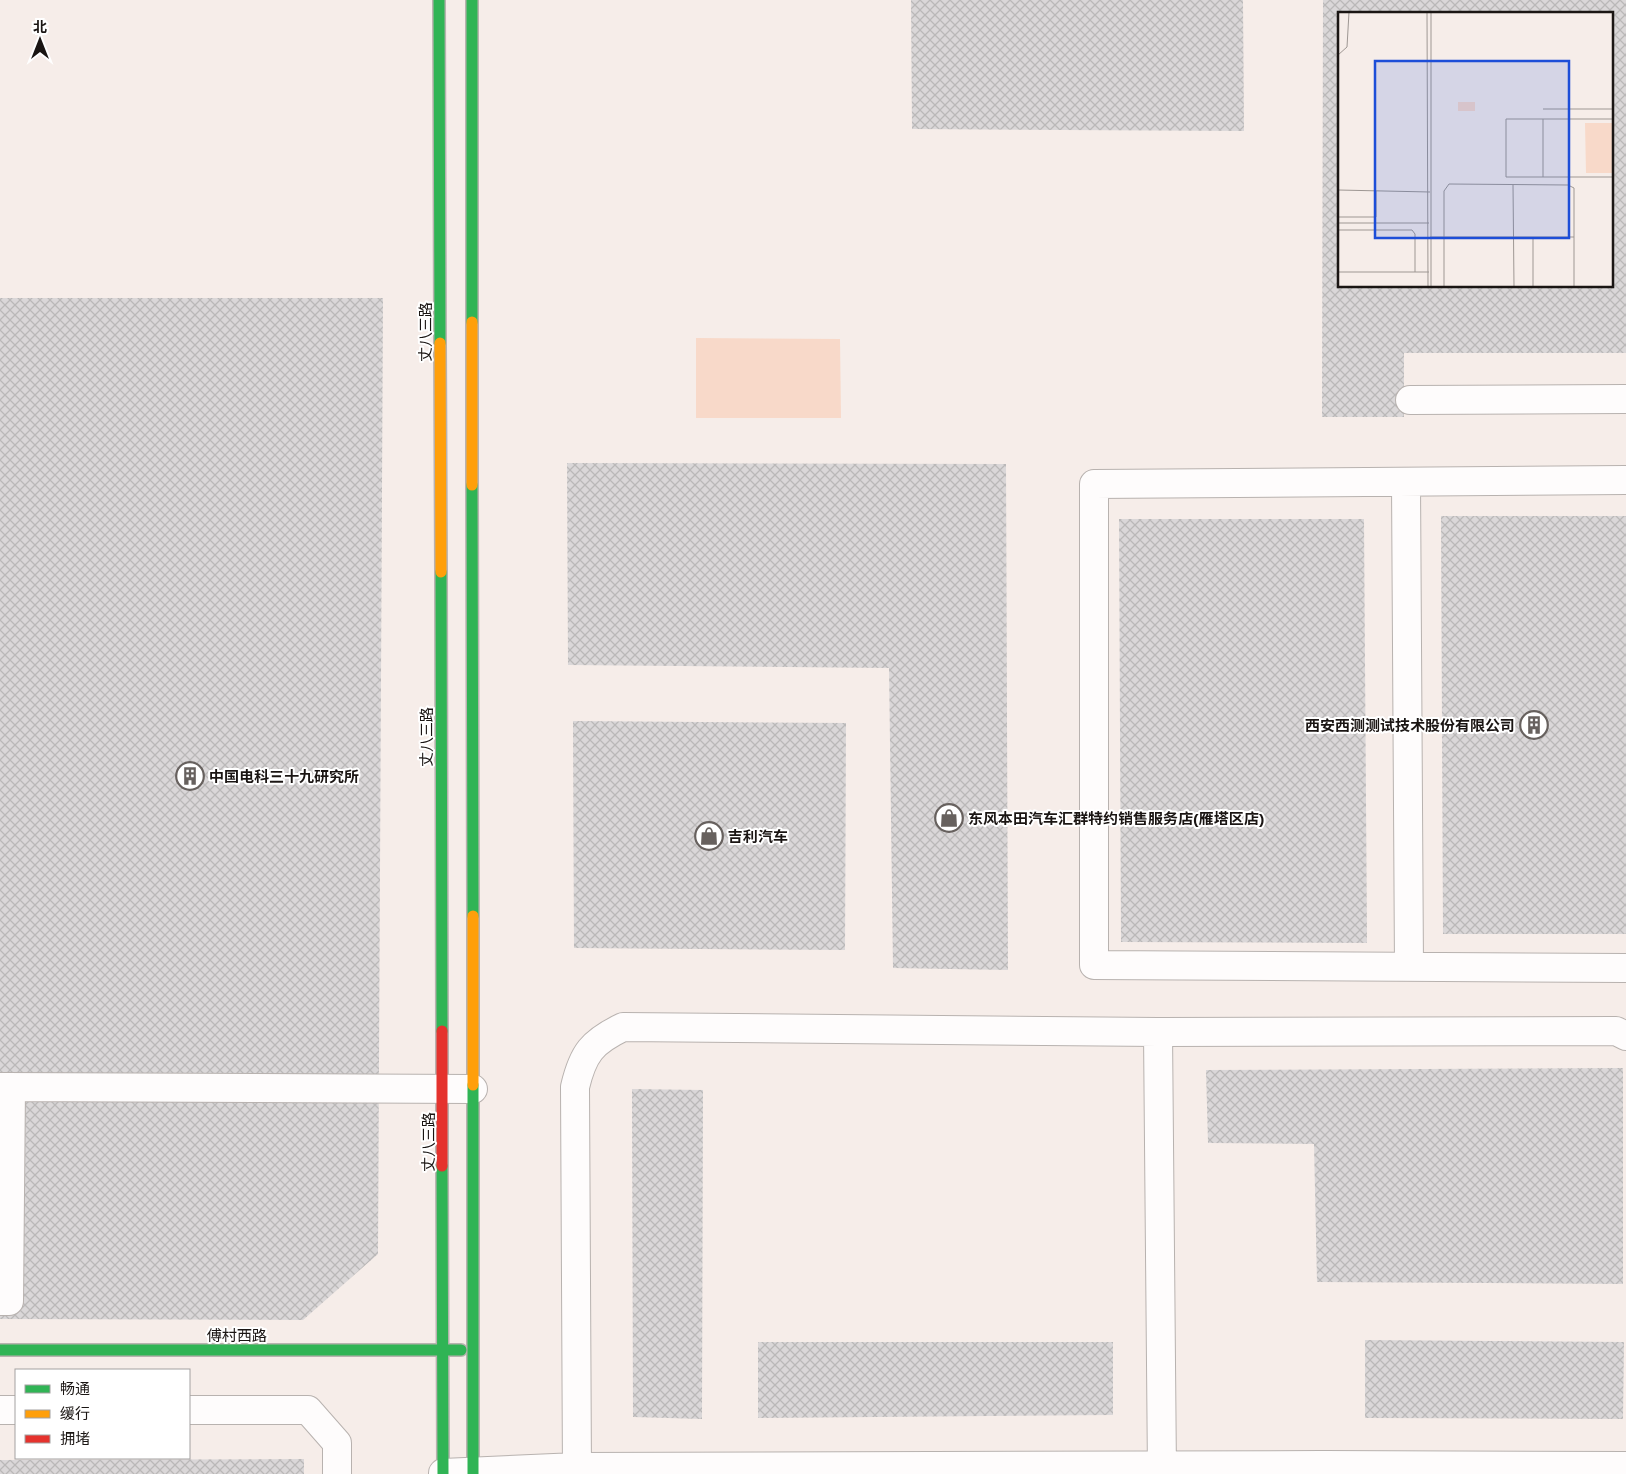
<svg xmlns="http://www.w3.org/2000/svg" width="1626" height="1474" viewBox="0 0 1626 1474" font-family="'Golos Text','Noto Sans SC',sans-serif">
	<defs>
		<pattern id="building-cross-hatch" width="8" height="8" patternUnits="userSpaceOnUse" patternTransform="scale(1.25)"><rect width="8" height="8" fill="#dad7d8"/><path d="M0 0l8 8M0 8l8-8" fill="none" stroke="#bab8b8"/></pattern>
	</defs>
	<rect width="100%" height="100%" fill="#f6ede9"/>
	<path fill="#f8d9c9" d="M696 338 840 339 841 418H696Z"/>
	<path fill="url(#building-cross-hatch)" fill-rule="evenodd" d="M911 0H1243L1244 131 912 129Z
		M1323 0H1626V353H1404V417H1322ZM1340 14H1612V286H1340Z
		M0 298H383L378 1254 303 1320 0 1319Z
		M567 463 1006 464 1008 970 893 968 889 668 568 665Z
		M1441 516H1626V934H1443Z
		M1119 519H1364L1367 943 1121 942Z
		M573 721 846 723 845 950 574 948Z
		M1623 1068V1284L1317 1282 1314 1144 1208 1143 1206 1070Z
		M632 1089 703 1090 702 1419 633 1417Z
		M1365 1340 1624 1342 1623 1419 1365 1418Z
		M758 1342H1113V1415L758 1418Z
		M304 1459V1474H0V1460Z"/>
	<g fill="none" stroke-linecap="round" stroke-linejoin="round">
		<defs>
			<path id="street" d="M1410 400 1626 399
				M1626 480 1094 484V965L1626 968
				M1406 483 1409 967
				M1158 1032 1162 1474
				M0 1087 473 1089
				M0 1301H9L11 1087
				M0 1410H16
				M189 1410H308L337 1443V1474
				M443 1473 577 1467 1322 1465 1626 1466
				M577 1474 575 1087C583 1053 592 1042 623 1027L1158 1032 1616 1031 1626 1036"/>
			<path id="fast" d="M439 0 440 343
				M472 0V322
				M472 485 473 916
				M441 572 442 1031
				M473 1085V1474
				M442 1166 443 1474
				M0 1350H461"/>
			<path id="slow" d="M472 322V485
				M440 343 441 572
				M473 916V1085"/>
			<path id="jam" d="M442 1031V1166"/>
		</defs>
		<use href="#street" stroke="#b8b2af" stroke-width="30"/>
		<use href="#fast" stroke="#b8b2af" stroke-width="14"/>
		<use href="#slow" stroke="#b8b2af" stroke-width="14"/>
		<use href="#jam" stroke="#b8b2af" stroke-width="14"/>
		<use href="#street" stroke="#fefcfc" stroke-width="28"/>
		<use href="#fast" stroke="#30b455" stroke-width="11"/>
		<use href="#slow" stroke="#ff9f0a" stroke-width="11"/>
		<use href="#jam" stroke="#e5322d" stroke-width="11"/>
	</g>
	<defs>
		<symbol id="building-ring" viewBox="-11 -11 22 22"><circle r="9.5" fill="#fff" stroke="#67615e" stroke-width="1.5"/><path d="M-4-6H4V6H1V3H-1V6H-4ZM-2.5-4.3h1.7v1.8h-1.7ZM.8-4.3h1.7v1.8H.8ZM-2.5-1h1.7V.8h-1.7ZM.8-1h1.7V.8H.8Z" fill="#67615e"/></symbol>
		<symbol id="shop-ring" viewBox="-11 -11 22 22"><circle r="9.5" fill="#fff" stroke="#67615e" stroke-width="1.5"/><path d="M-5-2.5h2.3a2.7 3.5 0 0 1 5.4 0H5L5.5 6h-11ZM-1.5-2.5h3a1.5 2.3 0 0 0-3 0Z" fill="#67615e"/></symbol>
	</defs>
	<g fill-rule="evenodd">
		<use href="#building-ring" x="1518" y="709" width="32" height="32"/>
		<use href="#building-ring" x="174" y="760" width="32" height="32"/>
		<use href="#shop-ring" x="933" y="802" width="32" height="32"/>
		<use href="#shop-ring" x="693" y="820" width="32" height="32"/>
	</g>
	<g text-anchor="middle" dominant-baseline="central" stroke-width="4" stroke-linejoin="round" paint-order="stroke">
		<g font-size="15" fill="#1a1513" stroke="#fff">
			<text transform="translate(425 332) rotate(-90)">丈八三路</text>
			<text transform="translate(426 737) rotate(-90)">丈八三路</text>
			<text transform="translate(428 1142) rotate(-90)">丈八三路</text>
			<text x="237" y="1335">傅村西路</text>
		</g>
		<g font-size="15" font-weight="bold" fill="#1a1513" stroke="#fff" text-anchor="start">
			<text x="1515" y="725" text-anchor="end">西安西测测试技术股份有限公司</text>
			<text x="209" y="776">中国电科三十九研究所</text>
			<text x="968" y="818">东风本田汽车汇群特约销售服务店(雁塔区店)</text>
			<text x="728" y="836">吉利汽车</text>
		</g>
	</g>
	<g transform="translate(1338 12)">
		<rect width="275" height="275" fill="#f6ede9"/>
		<path d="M120 90H137V99H120ZM247 111H274V161H248Z" fill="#f8d9c9"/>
		<path fill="none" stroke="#9e9793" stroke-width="1" d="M89 0 90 275M93 0V275M0 43 9 35 11 0M205 97H275M205 107V165M275 107H168V165H275M175 173 176 275M0 178 92 180M0 205H38V179M0 211H91M0 218H74L77 222V260M92 225H236M0 260H91M106 275V179L111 172 230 173 236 176V275M195 275V225"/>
		<path fill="#1d4ed8" fill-opacity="0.15" stroke="#1d4ed8" stroke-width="2.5" d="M37 49H231V226H37Z"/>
		<rect width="275" height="275" fill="none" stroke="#1a1513" stroke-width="2.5"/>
	</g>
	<rect x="15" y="1369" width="175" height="90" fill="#ffffff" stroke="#a3a1a1"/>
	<rect x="25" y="1385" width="25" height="8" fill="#30b455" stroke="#a3a1a1"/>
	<text x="60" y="1394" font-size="15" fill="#1a1513">畅通</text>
	<rect x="25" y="1410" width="25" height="8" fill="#ff9f0a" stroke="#a3a1a1"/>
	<text x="60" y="1419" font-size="15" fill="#1a1513">缓行</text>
	<rect x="25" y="1435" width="25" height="8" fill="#e5322d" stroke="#a3a1a1"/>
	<text x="60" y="1444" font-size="15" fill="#1a1513">拥堵</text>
	<g transform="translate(40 40)" stroke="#ffffff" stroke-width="4" paint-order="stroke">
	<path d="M0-4L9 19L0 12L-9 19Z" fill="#1a1513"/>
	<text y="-8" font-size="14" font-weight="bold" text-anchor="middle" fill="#1a1513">北</text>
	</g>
</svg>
